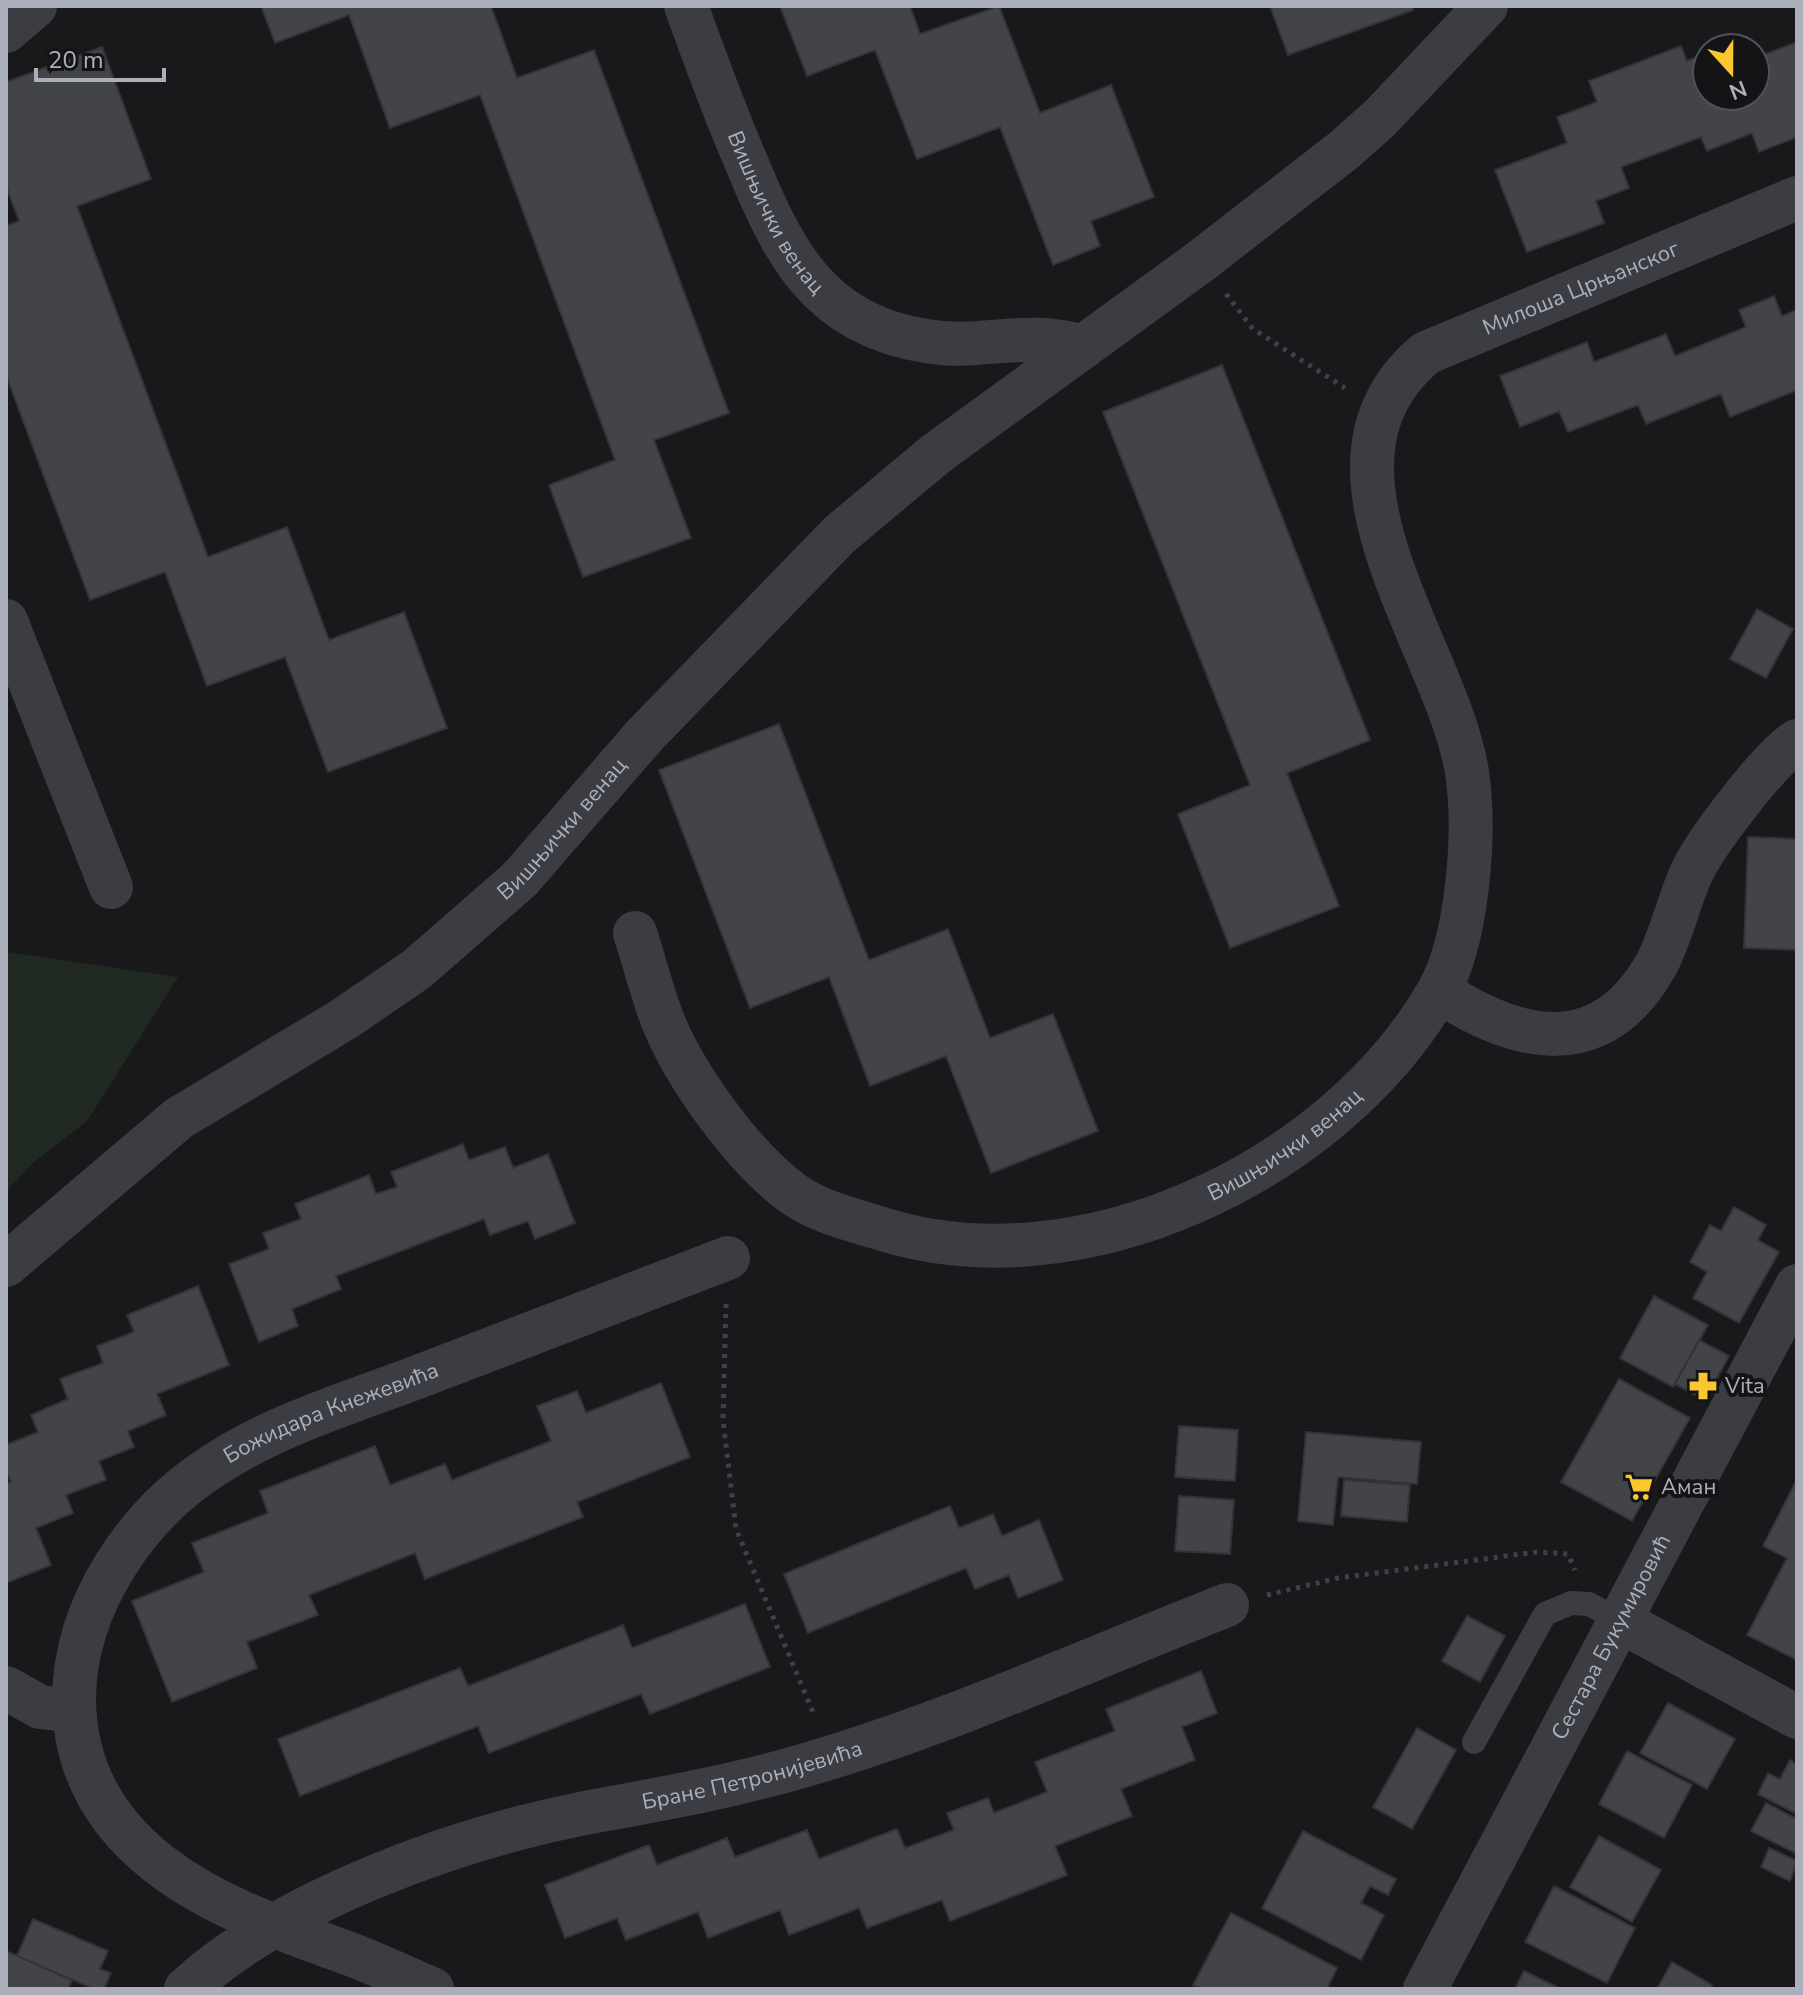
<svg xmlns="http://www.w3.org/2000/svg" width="1803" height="1995" viewBox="0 0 1803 1995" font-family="'Nunito Sans',sans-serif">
	<rect width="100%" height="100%" fill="#19191b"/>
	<path fill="#202a22" d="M6 952 178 977 87 1121 34 1162 6 1191Z"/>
	<path fill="#434448" stroke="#333338" stroke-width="2" d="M261 6H491L517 78 594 50 729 413 654 440 691 538 583 577 549 485 615 460 480 95 390 128 349 15 275 43Z
		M780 6H910L920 34 999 6 1040 113 1111 85 1154 197 1091 221 1100 246 1053 265 1000 127 917 159 875 50 807 76Z
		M1270 6H1412L1413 10 1288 55Z
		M1797 42V137L1759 152 1752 133 1707 151 1701 137 1621 167 1629 188 1596 201 1604 223 1527 252 1495 170 1567 143 1557 117 1597 102 1589 81 1681 46 1687 61 1707 53V96H1755V58Z
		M102 47 151 179 77 206 208 557 287 527 329 640 404 612 447 728 328 772 285 657 207 686 165 572 90 600 6 375V226L19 221 6 186V82Z
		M1774 296 1782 316 1797 310V390L1730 417 1721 394 1646 424 1638 405 1568 432 1559 411 1520 427 1500 376 1587 342 1594 362 1666 334 1675 356 1746 327 1739 310Z
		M1222 365 1370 740 1287 773 1339 906 1230 948 1178 814 1250 785 1103 412Z
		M1757 609 1793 629 1766 678 1730 659Z
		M779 724 869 960 948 929 990 1038 1053 1014 1098 1131 991 1173 946 1056 870 1086 829 977 750 1008 659 770Z
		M1748 837 1797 839V950L1744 948Z
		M463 1144 469 1160 505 1147 513 1168 548 1154 575 1223 535 1239 528 1221 490 1235 484 1219 336 1276 341 1289 292 1309 298 1326 259 1342 229 1264 269 1249 263 1233 301 1219 295 1204 369 1175 376 1194 397 1187 391 1172Z
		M1734 1207 1766 1225 1758 1240 1779 1252 1739 1323 1693 1298 1707 1272 1690 1262 1710 1225 1721 1231Z
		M198 1286 229 1365 157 1394 166 1415 128 1431 134 1447 99 1461 106 1480 66 1495 73 1513 36 1528 51 1565 6 1583V1484L11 1482 6 1470V1445L38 1432 31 1415 68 1399 60 1379 103 1363 97 1346 134 1332 127 1315Z
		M1654 1296 1708 1325 1673 1387 1620 1358Z
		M1699 1340 1729 1356 1705 1400 1675 1384Z
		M1619 1379 1690 1418 1632 1521 1561 1482Z
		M661 1383 690 1457 577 1502 583 1517 425 1579 415 1553 309 1595 318 1615 247 1642 257 1668 172 1702 132 1601 204 1572 192 1543 268 1513 260 1491 375 1446 390 1485 445 1464 452 1480 551 1441 537 1406 577 1391 586 1413Z
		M1179 1426 1238 1430 1235 1481 1175 1477Z
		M1306 1432 1421 1442 1417 1484 1338 1477 1333 1525 1298 1521Z
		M1797 1479V1660L1747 1635 1787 1558 1763 1546Z
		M1344 1480 1410 1485 1407 1522 1341 1516Z
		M1179 1496 1234 1500 1230 1554 1175 1551Z
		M950 1506 959 1528 993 1514 1002 1536 1039 1520 1063 1580 1018 1598 1009 1575 975 1589 966 1568 808 1633 784 1574Z
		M745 1604 770 1667 650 1714 641 1694 489 1753 478 1726 300 1796 278 1739 460 1668 468 1686 623 1625 632 1648Z
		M1467 1616 1505 1636 1480 1682 1442 1661Z
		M1201 1671 1217 1713 1182 1727 1195 1760 1121 1789 1132 1816 1055 1846 1067 1875 950 1921 942 1900 867 1928 859 1908 789 1935 780 1910 708 1938 698 1912 626 1940 617 1918 565 1938 545 1885 649 1845 657 1865 727 1838 735 1857 807 1830 819 1859 897 1829 905 1848 954 1830 947 1813 988 1798 994 1813 1047 1792 1035 1762 1115 1731 1106 1709Z
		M1668 1703 1735 1739 1707 1789 1640 1753Z
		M1417 1728 1456 1750 1412 1829 1373 1807Z
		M1627 1751 1692 1785 1664 1838 1599 1804Z
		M1790 1760 1797 1764V1814L1758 1794 1768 1773 1780 1779Z
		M1766 1803 1797 1819V1854L1751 1831Z
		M1303 1831 1396 1879 1388 1895 1370 1886 1361 1903 1384 1915 1361 1960 1262 1908Z
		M1599 1836 1661 1870 1632 1922 1570 1887Z
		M1769 1848 1797 1861 1790 1881 1761 1867Z
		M1554 1886 1635 1928 1607 1983 1525 1942Z
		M1231 1913 1337 1968 1327 1989H1202L1193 1985Z
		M33 1919 108 1951 100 1969 111 1973 104 1989H94L17 1956Z
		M6 1951 72 1980 68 1989H6Z
		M1672 1962 1712 1985 1710 1989H1657Z
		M1524 1971 1561 1989H1515Z"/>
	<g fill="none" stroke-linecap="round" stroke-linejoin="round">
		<path stroke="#404148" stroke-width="5" stroke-dasharray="4 6" stroke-linecap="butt" d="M1226 294 1253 329 1345 388
			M726 1304 723 1420 736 1529 815 1717
			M1267 1595 1338 1578 1537 1552 1568 1554 1575 1570"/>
		<path stroke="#3c3c43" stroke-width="24" d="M1474 1742 1545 1614 1571 1603 1589 1604 1622 1622"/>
		<g stroke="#3c3c43" stroke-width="44">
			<path id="s1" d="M686 6C705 58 723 109 745 159 783 252 818 324 926 341 981 351 1026 329 1083 347"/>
			<path d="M6 31 35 6"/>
			<path d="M6 621 111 887"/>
			<path id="s2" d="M635 933C644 960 651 989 661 1016 683 1074 744 1159 795 1195 818 1211 849 1219 876 1227 1077 1294 1333 1172 1437 994 1468 941 1476 833 1467 772 1447 646 1292 465 1426 353L1797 198"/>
			<path d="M1439 991C1518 1043 1601 1062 1656 965 1671 937 1678 903 1691 874 1705 843 1769 759 1797 741"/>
			<path id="s3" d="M6 1265 179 1118 344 1019 417 969 520 879 645 735 840 534 937 453 1201 261 1344 150 1380 118 1486 6"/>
			<path d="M1622 1622 1797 1717"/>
			<path d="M6 1688 40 1707 74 1711"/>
			<path id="s4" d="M186 1989C283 1900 457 1838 585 1813 661 1799 736 1786 809 1764 952 1722 1089 1659 1227 1605"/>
			<path id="s5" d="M432 1989C401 1976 371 1961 339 1950 276 1927 213 1906 159 1864 105 1822 74 1768 74 1698 75 1606 136 1515 213 1466 273 1426 348 1403 415 1378 519 1338 624 1298 728 1258"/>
			<path id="s6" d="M1425 1989 1797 1286"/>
		</g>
	</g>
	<defs>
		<symbol id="pharmacy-bare" viewBox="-9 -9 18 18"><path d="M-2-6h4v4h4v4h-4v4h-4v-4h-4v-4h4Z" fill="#fbc731" stroke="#141416" stroke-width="2.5" paint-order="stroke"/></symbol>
		<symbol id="supermarket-bare" viewBox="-9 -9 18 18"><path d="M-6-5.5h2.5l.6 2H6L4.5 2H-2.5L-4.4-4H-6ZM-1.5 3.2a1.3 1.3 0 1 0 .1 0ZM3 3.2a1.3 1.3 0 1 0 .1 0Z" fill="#fbc731" stroke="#141416" stroke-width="2.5" paint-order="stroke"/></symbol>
	</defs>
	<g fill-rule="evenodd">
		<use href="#pharmacy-bare" x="1683" y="1366" width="40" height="40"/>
		<use href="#supermarket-bare" x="1619" y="1467" width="40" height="40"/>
	</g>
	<g text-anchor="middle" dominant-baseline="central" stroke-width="8" stroke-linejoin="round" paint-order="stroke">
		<g font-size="22" fill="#abafbc" stroke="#141416">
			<text stroke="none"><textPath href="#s1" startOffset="226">Вишњички венац</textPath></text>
			<text stroke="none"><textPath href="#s2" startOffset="1898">Милоша Црњанског</textPath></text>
			<text stroke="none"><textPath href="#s3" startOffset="710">Вишњички венац</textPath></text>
			<text stroke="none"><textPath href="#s2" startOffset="834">Вишњички венац</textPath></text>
			<text stroke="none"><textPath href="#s5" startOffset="906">Божидара Кнежевића</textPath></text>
			<text stroke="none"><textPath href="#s6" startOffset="398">Сестара Букумировић</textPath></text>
			<text stroke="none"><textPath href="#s4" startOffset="612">Бране Петронијевића</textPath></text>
		</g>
		<g font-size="22" fill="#abafbc" stroke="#141416" text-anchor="start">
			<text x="1725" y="1386">Vita</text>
			<text x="1661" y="1487">Аман</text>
		</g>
	</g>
	<rect width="1803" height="1995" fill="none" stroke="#abafbc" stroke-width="16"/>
	<g transform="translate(1731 72) rotate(159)"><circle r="38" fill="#141416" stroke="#505258" stroke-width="2"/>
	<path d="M0-6L14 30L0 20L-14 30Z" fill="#fbc731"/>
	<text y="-12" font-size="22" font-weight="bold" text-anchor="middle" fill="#abafbc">N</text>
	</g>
	<path d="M36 68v12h128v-12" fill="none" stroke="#abafbc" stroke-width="4"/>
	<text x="48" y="68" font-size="24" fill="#abafbc" stroke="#141416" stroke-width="6" paint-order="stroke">20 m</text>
</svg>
